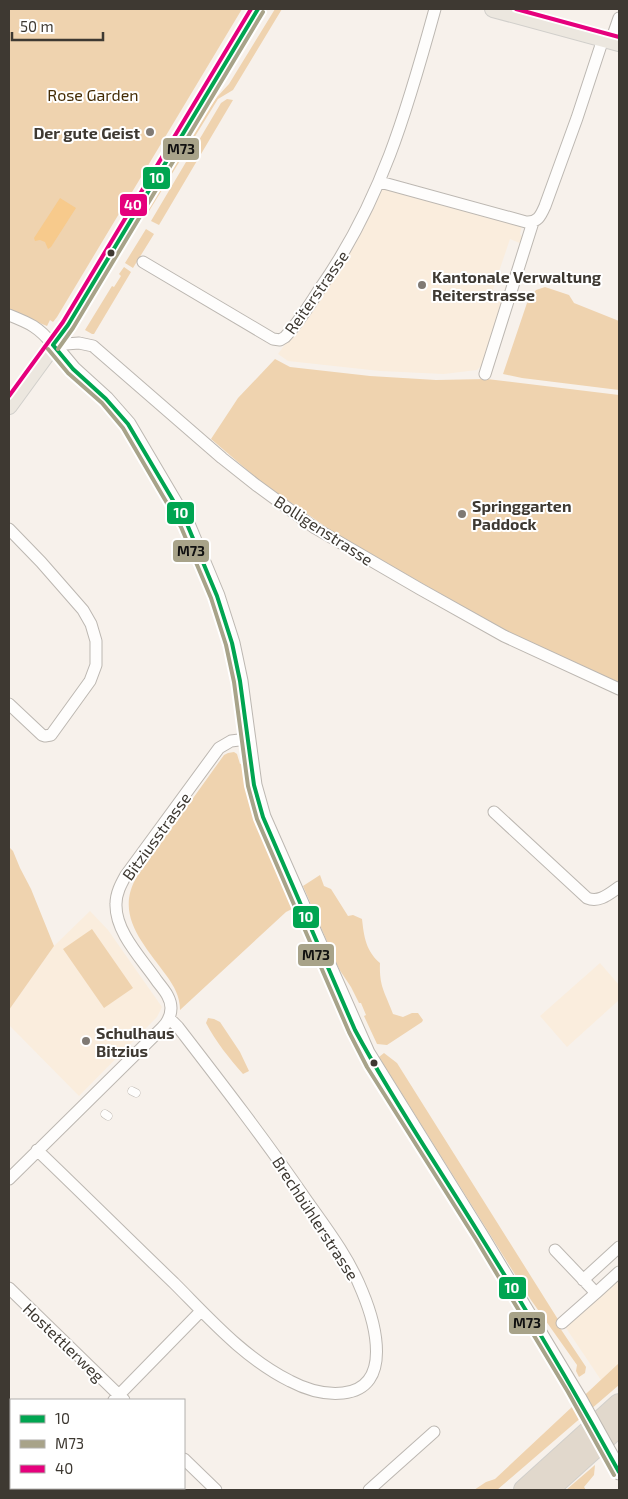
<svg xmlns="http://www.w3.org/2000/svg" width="628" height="1499" viewBox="0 0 628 1499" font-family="'Exo 2',sans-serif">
	<rect width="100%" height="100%" fill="#f7f1eb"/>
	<path fill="#faeddd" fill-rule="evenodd" d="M382 188 522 225 520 234 523 238 524 244 483 364 477 370 444 374 380 371 288 361 278 354 341 266 358 237ZM510 239 522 244 503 302 490 298Z
		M90 911 108 930 162 1007 157 1017 79 1096 9 1025V1010L54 946Z
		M600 963 619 985V1000L567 1047 540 1016Z
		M619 1277V1363L601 1380 564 1325Z"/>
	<path fill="#efd3af" d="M9 9H242L57 317 53 322 50 320 47 326 9 311Z
		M275 9H282L233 90 218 99 146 216V213L205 114 217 97 229 84Z
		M227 99 233 100 159 225 151 221 221 103Z
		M146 229 154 234 133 268 125 263Z
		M124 267 131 272 94 334H92L85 330 112 286 114 287 121 276 119 274Z
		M545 287 569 295 574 303 619 321V390L522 378 503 374 528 300 536 290Z
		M275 359 290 367 370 376 436 380 487 379 619 395V683L544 650 497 626 336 534 260 481 211 439 238 398Z
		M234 752 237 754 240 764 243 763C252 815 274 861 294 908L286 912 180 1010C180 996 174 986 166 975 144 944 113 914 138 875L224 755 228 753Z
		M9 847 13 851 20 868 31 889 54 946 9 1010Z
		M320 875 324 886 331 889 348 916 353 915 362 919C364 937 366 951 380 963 379 987 385 992 393 1014L403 1017 412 1013H418L423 1020 422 1022 387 1045 377 1044 364 1016 366 1015 361 1003H359L351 987 339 969 303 886Z
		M92 929 133 988 104 1008 63 949Z
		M208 1018 214 1019 220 1022 240 1052 249 1071 243 1074C229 1058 216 1042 206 1023Z
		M384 1053 397 1063 559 1321 558 1325 586 1367 585 1373 579 1377 576 1371 577 1365 531 1300 379 1057Z
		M619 1363V1385L497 1490H474L486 1482 495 1479Z
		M595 1465 594 1475 584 1487 586 1490H566Z"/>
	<path fill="#f7ca8c" d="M60 198 76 208 51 247 48 249 45 242 40 240 35 241 34 238Z"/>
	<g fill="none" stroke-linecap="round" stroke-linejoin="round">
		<defs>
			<path id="pedestrian" d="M132 1091 136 1093
				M105 1114 108 1116"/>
			<path id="minor" d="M611 41 619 18
				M380 182 526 222C538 223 541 215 545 206L577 118 603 39
				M143 262 273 339 280 340 285 337C298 323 309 306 319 290 381 202 407 111 435 9
				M9 315C29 323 39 327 53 345L79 343 93 346 222 458 256 485 315 528 420 589 504 636 619 689
				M485 374 533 222
				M9 529 41 562 83 610 91 624 96 641V665L90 681 51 735 45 736 42 735 9 704
				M494 812 587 898C599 903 609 894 619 887
				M37 1150C83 1194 128 1239 174 1283 210 1319 244 1358 290 1381 307 1390 324 1395 343 1393 394 1388 375 1322 362 1291 349 1258 327 1229 307 1201 266 1141 222 1084 178 1027L169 1018
				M9 1179 162 1028C167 1023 171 1016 171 1008 171 997 163 989 157 981 142 959 115 932 116 904 116 893 121 884 126 875L219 748 231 741 247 739
				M555 1250 596 1293 562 1323
				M583 1280 619 1247
				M9 1288 124 1400
				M596 1293 619 1272
				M114 1400 201 1311
				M9 1456 11 1459
				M184 1459 216 1490
				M42 1488 45 1490
				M26 1490 28 1488
				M369 1490 434 1432"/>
			<path id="secondary" d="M53 345 73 369 106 399 128 424 187 524 217 596 232 643 240 681 254 785 263 817 367 1053 482 1238 579 1399
				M614 1462 619 1472"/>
			<path id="primary" d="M493 9 619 43
				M9 406 68 325 258 9"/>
			<path id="motorway" d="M524 1490 619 1404
				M548 1490 619 1426"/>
		</defs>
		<use href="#pedestrian" stroke="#bcb7b1" stroke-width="9"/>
		<use href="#minor" stroke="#bcb7b1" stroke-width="13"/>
		<use href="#secondary" stroke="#bcb7b1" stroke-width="17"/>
		<use href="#primary" stroke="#d1cfcb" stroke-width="18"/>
		<use href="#motorway" stroke="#d1cfcb" stroke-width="22"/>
		<use href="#pedestrian" stroke="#fefdfc" stroke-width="8"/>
		<use href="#minor" stroke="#fefdfc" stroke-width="11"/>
		<use href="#secondary" stroke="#fefdfc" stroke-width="15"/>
		<use href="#primary" stroke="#ece7df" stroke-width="16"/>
		<use href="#motorway" stroke="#e1d8cc" stroke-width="20"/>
		<defs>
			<path id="secondary-bridge" d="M579 1399 614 1462"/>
		</defs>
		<use href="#secondary-bridge" stroke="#bcb7b1" stroke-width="17" stroke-linecap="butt"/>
		<use href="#secondary-bridge" stroke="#fefdfc" stroke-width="15"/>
		<defs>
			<path id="bus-1" d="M53 345 73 369 106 399 128 424 187 524 217 596 232 643 240 681 254 785 263 817 355 1030C393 1101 439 1168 481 1237 529 1314 575 1392 619 1472
				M53 345 68 325 258 9"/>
			<path id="bus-2" d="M48 349 68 373 102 403 123 428 181 527 211 598 226 645 234 682 248 786 257 819 349 1032 367 1067 477 1241 568 1392 614 1475
				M58 349 73 328 263 12"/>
			<path id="bus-3" d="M516 9 619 37
				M9 396 63 322 251 9"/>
		</defs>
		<use href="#bus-1" stroke="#fff" stroke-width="8"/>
		<use href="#bus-2" stroke="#fff" stroke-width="8"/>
		<use href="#bus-3" stroke="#fff" stroke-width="8"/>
		<use href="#bus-1" stroke="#00a551" stroke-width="4"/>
		<use href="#bus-2" stroke="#a8a389" stroke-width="4"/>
		<use href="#bus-3" stroke="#e5007d" stroke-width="4"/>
	</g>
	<g fill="#7f7973" stroke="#fff" stroke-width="2">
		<circle cx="150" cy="132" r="5"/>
		<circle cx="422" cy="285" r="5"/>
		<circle cx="462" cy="514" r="5"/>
		<circle cx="86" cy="1041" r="5"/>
	</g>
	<g fill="#3e3932" stroke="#fff" stroke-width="2">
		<circle cx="111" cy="253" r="4.5"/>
		<circle cx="374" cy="1063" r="4.5"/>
	</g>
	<g text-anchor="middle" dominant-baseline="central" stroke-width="4" stroke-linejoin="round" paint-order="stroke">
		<g font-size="16" fill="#452d06" stroke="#fff">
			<text x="93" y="94">Rose Garden</text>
		</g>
		<g font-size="16" font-weight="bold" fill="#3e3932" stroke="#fff" text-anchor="start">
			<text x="140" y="132" text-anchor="end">Der gute Geist</text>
			<text x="432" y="276">Kantonale Verwaltung<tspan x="432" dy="18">Reiterstrasse</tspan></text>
			<text x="472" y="505">Springgarten<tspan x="472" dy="18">Paddock</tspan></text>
			<text x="96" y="1032">Schulhaus<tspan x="96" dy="18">Bitzius</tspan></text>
		</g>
		<g font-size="16" fill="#3e3932" stroke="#fff">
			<text transform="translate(316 292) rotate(-55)">Reiterstrasse</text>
			<text transform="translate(324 530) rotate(33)">Bolligenstrasse</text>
			<text transform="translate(156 836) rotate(-54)">Bitziusstrasse</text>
			<text transform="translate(316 1218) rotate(57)">Brechbühlerstrasse</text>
			<text transform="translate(64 1342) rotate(44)">Hostettlerweg</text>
		</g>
	</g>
	<g stroke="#fff" stroke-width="2">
		<rect x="162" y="137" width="38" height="24" rx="5" fill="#a8a389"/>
		<rect x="142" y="166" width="29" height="24" rx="5" fill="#00a551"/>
		<rect x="119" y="193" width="29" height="24" rx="5" fill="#e5007d"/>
		<rect x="166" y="501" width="29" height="24" rx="5" fill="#00a551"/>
		<rect x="172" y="539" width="38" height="24" rx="5" fill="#a8a389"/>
		<rect x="292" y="905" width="28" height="24" rx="5" fill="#00a551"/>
		<rect x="297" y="943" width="38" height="24" rx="5" fill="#a8a389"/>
		<rect x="498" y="1276" width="29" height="24" rx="5" fill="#00a551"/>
		<rect x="508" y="1311" width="38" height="24" rx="5" fill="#a8a389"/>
	</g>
	<g font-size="14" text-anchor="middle" font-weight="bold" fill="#fff">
		<text x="157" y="183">10</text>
		<text x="133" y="210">40</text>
		<text x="181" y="518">10</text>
		<text x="306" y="922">10</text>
		<text x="512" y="1293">10</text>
	</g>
	<g font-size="14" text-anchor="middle" font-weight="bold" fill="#111">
		<text x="181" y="154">M73</text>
		<text x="191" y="556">M73</text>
		<text x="316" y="960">M73</text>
		<text x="527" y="1328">M73</text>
	</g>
	<rect width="628" height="1499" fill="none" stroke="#3e3932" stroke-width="20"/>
	<rect x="10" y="1399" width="175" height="90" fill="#ffffff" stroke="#b2b0ad"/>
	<rect x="20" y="1415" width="25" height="8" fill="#00a551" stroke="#b2b0ad"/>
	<text x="55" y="1424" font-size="15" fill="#3e3932">10</text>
	<rect x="20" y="1440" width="25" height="8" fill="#a8a389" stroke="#b2b0ad"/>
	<text x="55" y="1449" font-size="15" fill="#3e3932">M73</text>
	<rect x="20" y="1465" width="25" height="8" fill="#e5007d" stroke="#b2b0ad"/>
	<text x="55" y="1474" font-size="15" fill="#3e3932">40</text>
	<path d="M12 32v8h91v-8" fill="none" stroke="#3e3932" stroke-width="2.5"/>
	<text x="20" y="32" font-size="15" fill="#3e3932" stroke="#ffffff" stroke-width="4" paint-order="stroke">50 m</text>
</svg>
